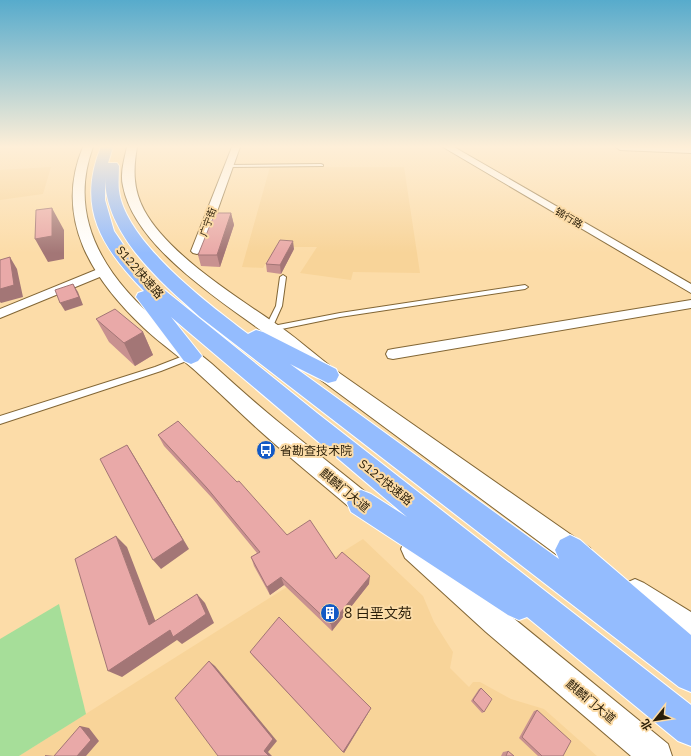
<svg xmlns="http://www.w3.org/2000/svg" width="691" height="756" viewBox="0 0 691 756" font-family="'IBM Plex Sans','Noto Sans SC',sans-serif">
	<rect width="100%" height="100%" fill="#fcdca8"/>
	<path fill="#f8d499" d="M51 167 43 194 0 200V170Z
		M270 167H404L420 273 353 272 351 280 300 273 317 247H276L263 268 242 267Z
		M363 539 423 596 434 622 453 652 450 668 469 687 473 682H480L511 699 544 709 597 756H19Z"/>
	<path fill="#a6de99" d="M59 604 86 714 19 756H0V639Z"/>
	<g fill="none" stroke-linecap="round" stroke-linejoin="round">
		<defs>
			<path id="service" d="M321 164 323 165V166L229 167 227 166 229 165Z
				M283 275 286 277 282 306 273 326 340 313 525 285 528 287 525 289 340 317 272 331 266 330 265 328 276 306 280 277Z
				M191 353 195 356 194 358 161 371 0 424V416L155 367Z"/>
			<path id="minor" d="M232 147H240L203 251 197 254 193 253 191 251Z
				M443 147H454L691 284V293Z
				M616 147H691V153L620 150Z
				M103 267 107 268 109 271 107 274 0 318V309Z
				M691 300V308L393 359 388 358 386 354 388 350 393 349Z"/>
			<path id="tertiary" d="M83 147H93C66 220 108 280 162 325 178 339 196 350 212 364 233 383 254 402 276 420 310 448 345 475 379 503L383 511 379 519 371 522 363 519C329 489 293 461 259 430 239 412 220 393 200 375 182 358 162 345 144 328 93 280 53 219 83 147Z
				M127 147H137C133 170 133 189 144 210 168 255 240 299 282 328 300 341 317 356 335 370L590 548 594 557 590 566 581 570 572 566 321 380C304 366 288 351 270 337 223 302 135 248 123 186 120 174 124 160 127 147Z
				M414 536 423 540 506 612 668 744 672 756H631L486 632 405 558 401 549 405 540Z
				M635 579 644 583 691 612V642L681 638 626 601 622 592 626 583Z"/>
			<path id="trunk" d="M101 147H113L108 163H117L119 166C119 174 118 183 119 191 126 242 208 304 248 334L256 330 263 332 336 369 339 375 336 381 328 383 290 364 559 559 555 550 560 540 570 535 580 540 691 635V692L679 687 200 317C160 281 104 234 105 175V200L114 231 133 259 162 288 317 413 691 705V746L678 741 527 617 519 620 508 615 351 512 347 503 351 494 361 490 371 494 407 517 171 317 202 356 198 361 191 364 184 361 136 297 138 293 144 291C102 248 76 208 101 147Z"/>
		</defs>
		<use href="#service" stroke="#826635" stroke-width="2"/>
		<use href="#minor" stroke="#826635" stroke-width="2"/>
		<use href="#tertiary" stroke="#826635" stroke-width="2"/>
		<use href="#trunk" stroke="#fff" stroke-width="2"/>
		<use href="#service" fill="#fff" fill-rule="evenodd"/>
		<use href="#minor" fill="#fff" fill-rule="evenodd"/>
		<use href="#tertiary" fill="#fff" fill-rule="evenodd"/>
		<use href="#trunk" fill="#94bcfe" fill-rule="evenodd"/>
	</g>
	<path fill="#c89190" d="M231 213 234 225 220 267 201 266 198 255Z
		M294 249 281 274 267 272 266 264Z
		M96 319 143 332 153 355 135 366 109 342Z
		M158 435 287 535 336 559 369 584 332 631 284 585 270 595 254 566 251 557 257 553 212 498 164 446Z
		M250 652 371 708 344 753 253 656Z
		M481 688 484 712 482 713 471 701 479 689Z
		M537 710 563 756H538L519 738 534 711Z
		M508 751 514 756H501L503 752Z"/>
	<path fill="#a37676" d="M52 208 64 230V259L48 262 35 239Z
		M231 213 234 225 220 267 217 255Z
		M293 241 294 249 281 274 280 265Z
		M10 257 17 269 23 297 1 303 0 302V289Z
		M73 284 78 292 83 305 65 311 60 303Z
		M143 332 153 355 135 366 124 343Z
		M127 445 134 456 189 549 161 569 153 560Z
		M116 536 127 547 160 633 149 625Z
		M370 576 369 584 332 631 331 624Z
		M281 577 284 585 270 595 267 587Z
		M197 594 205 603 214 623 182 644 177 640 122 677 108 671Z
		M209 661 215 666 277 741 268 752 272 756H269L264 751Z
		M371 708 370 710 344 753 343 752Z
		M80 726 89 728 99 741 86 756H77Z
		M45 755 55 756H45Z"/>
	<path fill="#e9a9a8" stroke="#a37676" d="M52 208V236L35 239 36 210Z
		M215 213H231L217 255H198Z
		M280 240 293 241 280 265 266 264Z
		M10 257 14 285 0 289V260Z
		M73 284 79 297 60 303 55 290Z
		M115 309 143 332 124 343 96 319Z
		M178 421 237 482 239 481 287 535 310 520 336 559 342 552 370 576 331 624 281 577 267 587 251 557 260 552 207 488 158 435Z
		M127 445 183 540 153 560 100 459Z
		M116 536 149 625 197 594 206 614 173 637 170 630 108 671 75 559Z
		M279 617 371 708 343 752 250 652Z
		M209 661 273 739 264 751 269 756H218L175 698Z
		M481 688 492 699 484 712 473 700Z
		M537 710 571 741 563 756H542L522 737Z
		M80 726 91 740 77 756H54Z
		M508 751 514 756H506Z"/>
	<linearGradient id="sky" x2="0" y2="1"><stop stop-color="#57abcc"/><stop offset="0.58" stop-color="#feefd8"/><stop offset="1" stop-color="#feefd8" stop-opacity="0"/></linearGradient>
	<rect width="691" height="253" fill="url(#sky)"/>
	<defs>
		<symbol id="bus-disc" viewBox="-11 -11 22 22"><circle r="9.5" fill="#145ac5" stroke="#fcdca8"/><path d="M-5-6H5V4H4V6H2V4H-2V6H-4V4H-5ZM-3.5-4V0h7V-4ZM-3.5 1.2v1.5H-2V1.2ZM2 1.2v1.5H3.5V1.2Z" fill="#fff"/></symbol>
		<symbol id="building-disc" viewBox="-11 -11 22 22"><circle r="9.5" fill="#145ac5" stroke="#fcdca8"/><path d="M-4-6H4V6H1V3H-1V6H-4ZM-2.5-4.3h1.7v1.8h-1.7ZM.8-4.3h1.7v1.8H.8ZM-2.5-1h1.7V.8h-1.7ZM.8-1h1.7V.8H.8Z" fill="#fff"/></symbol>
	</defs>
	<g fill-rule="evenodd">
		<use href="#bus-disc" x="255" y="439" width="22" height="22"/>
		<use href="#building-disc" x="319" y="602" width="22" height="22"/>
	</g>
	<g text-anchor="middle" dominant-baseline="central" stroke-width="4" stroke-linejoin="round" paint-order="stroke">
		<g font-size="10" fill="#291d08" stroke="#fcdca8">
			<text transform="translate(569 218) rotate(30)">锦行路</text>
			<text transform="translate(208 222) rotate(-70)">广宁街</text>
		</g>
		<g font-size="12" fill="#291d08" stroke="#fcdca8">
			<text transform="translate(140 272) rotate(49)">S122快速路</text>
			<text transform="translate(386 482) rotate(39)">S122快速路</text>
			<text transform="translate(345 490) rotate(40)">麒麟门大道</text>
			<text transform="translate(591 701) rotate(40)">麒麟门大道</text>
		</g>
		<g font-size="12" fill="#291d08" stroke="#fcdca8" text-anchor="start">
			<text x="280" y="450">省勘查技术院</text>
		</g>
		<g font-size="14" fill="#291d08" stroke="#fcdca8" text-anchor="start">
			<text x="344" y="613">8 白垩文苑</text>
		</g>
	</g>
	<g transform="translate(655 720) rotate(240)" stroke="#fcdca8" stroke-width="3" paint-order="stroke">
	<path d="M0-3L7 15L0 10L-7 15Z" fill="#291d08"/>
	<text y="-6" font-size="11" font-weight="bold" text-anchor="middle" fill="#291d08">北</text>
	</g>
</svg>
